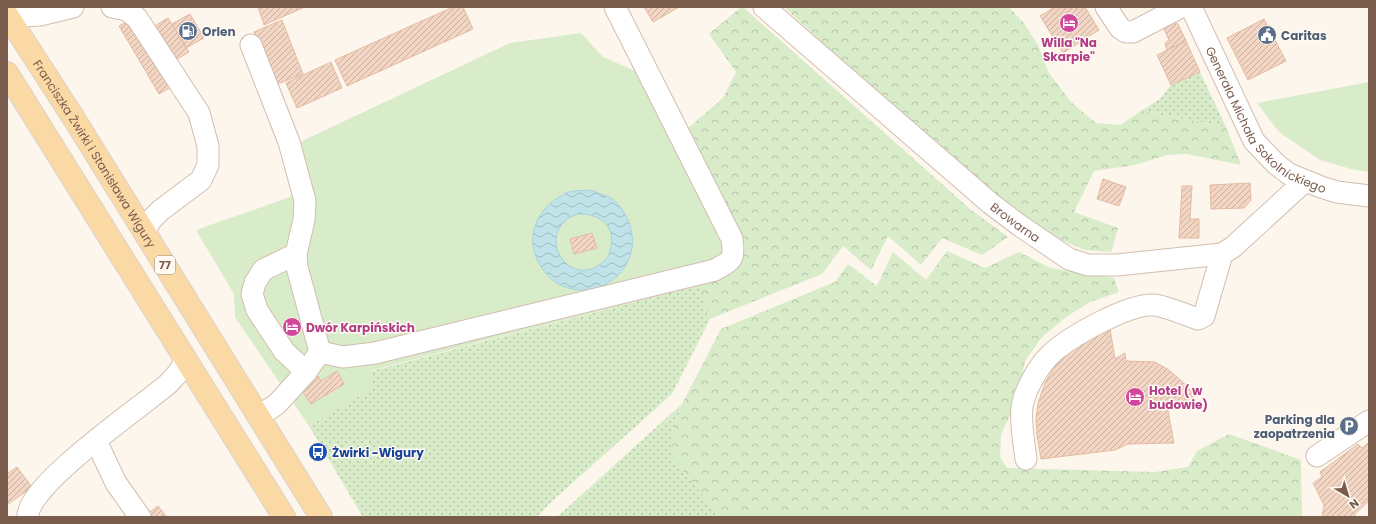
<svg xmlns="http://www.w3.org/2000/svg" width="1376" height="524" viewBox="0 0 1376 524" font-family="Poppins,sans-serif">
	<defs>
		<pattern id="grass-dots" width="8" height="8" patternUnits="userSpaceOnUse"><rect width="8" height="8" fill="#d8ecc9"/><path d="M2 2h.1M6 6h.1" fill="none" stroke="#b4c2a5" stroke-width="1.8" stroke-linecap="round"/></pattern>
		<pattern id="forest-crowns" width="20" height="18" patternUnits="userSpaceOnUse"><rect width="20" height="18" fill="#d8ecc9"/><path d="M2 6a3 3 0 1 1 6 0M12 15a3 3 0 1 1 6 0" fill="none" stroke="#b4c2a5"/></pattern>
		<pattern id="water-waves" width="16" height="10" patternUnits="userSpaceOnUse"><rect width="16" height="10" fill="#bfe3e8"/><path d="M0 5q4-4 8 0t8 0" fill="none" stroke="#a0bbbe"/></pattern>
		<pattern id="building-hatch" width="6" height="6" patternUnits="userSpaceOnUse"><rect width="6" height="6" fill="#f3d5c3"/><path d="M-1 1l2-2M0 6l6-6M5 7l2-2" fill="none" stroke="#cab0a1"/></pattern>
	</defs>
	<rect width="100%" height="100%" fill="#fdf6ec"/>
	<path fill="url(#grass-dots)" d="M1200 72 1226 127 1141 111 1161 98 1171 85Z
		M699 285 710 319 672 394 549 504 537 517H363L309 426 373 388 368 372Z
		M682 404 672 435 688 477 721 517H557Z"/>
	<path fill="url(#forest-crowns)" d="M741 7H743L970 209 1008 237 982 255 942 238 921 265 888 236 871 270 843 246 822 274 710 319 699 285 728 270 686 130 723 98 736 72 709 34Z
		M784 7H1009L1024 23 1038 45 1049 73 1072 103 1096 123 1120 125 1141 111 1226 127 1241 165 1187 154 1167 155 1135 165 1094 171 1074 212 1118 228 1111 252 1085 250 1033 228 992 199Z
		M947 251 985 268 1019 252 1050 268 1114 278 1119 292 1090 302 1066 317 1042 337 1025 361 1018 398 1001 435 1000 457 1007 468 1155 472 1188 467 1197 451 1229 434 1301 460 1302 517H721L688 477 673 457 672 435 682 404 721 329 835 282 848 264 877 286 893 252 926 280Z"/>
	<path fill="#d8ecc9" d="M581 33 603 57 635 71 652 62 741 243 728 270 699 285 369 371 374 388 309 426 235 317 234 294 196 230 293 196 283 150 510 43Z
		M1369 82V172L1351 169 1320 160 1279 132 1257 103Z"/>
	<path fill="url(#water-waves)" stroke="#a5d3da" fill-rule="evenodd" d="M591 190C597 193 605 195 611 198 620 204 626 215 630 225 648 285 562 319 536 257 526 233 540 207 561 196 564 194 567 192 569 192 576 190 584 191 591 190ZM577 214C600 213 617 226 610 251 609 257 604 262 599 265 570 285 540 243 566 220 569 217 573 216 577 214Z"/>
	<path fill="url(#building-hatch)" stroke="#e6bba3" d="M258 7H305L264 25Z
		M453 7H463L473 29 347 86 335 60Z
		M644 7H679L653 22Z
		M1055 7H1075L1076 9 1079 7H1085L1099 30 1063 53 1040 16Z
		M190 14 204 38 186 48 172 24Z
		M138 15 148 30 168 18 189 52 169 64 180 82 159 94 119 26Z
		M1264 19 1286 61 1248 80 1227 38Z
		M282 20 303 74 275 85 254 32Z
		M1171 21 1178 24 1186 41 1167 50 1165 43 1169 40 1162 25Z
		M1186 41 1200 72 1171 85 1157 55Z
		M331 62 342 88 297 108 286 83Z
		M1103 179 1126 187 1119 206 1097 199Z
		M1250 183 1251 200 1244 208 1211 209 1210 185Z
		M1182 186H1192L1190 219H1199V238H1179Z
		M592 233 597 248 574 254 570 239Z
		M1110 329 1115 359 1125 353 1126 361 1155 362 1169 370 1186 385 1195 396 1168 411 1174 443 1128 444 1115 450 1041 459 1037 436 1036 418 1038 403 1045 383 1056 364 1068 349 1097 331Z
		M337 371 344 384 311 404 303 392 308 389 305 383 318 376 321 381Z
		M1369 442V501L1355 514V517H1322L1324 505 1313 483 1322 477 1320 472 1358 444 1362 448Z
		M17 467 32 487 7 505V474Z
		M158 506 167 517H143Z"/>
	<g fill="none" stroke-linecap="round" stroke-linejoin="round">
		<defs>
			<g id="minor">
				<path d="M112 7 127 10 137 18 199 113 208 146V165L201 180 161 210 150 221 145 232"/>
				<path id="s1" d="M764 7 990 203 1019 225 1069 259 1088 265H1117L1222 254 1233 247 1305 181"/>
				<path d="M1106 7 1120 28 1126 32H1133L1181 7"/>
				<path id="s2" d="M1191 7 1254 141 1276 164 1289 174 1321 187 1337 192 1369 196"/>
				<path d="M8 17 40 15 73 7"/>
				<path d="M251 45 289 142 305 201 304 220 296 254 297 267 320 352 306 372 277 404 259 416"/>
				<path d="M296 254 263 270 255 283 252 294 257 310 284 351 306 372"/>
				<path d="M320 352 343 357 375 353 715 270C732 260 735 260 732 239L615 7"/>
				<path d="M96 441 116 483 140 517"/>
				<path d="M1317 456 1369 421"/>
				<path d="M1026 459C1024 443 1020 423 1022 407 1024 391 1039 365 1051 354 1069 337 1129 303 1154 305 1165 306 1186 315 1198 319L1204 316 1222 254"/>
				<path d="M28 517C26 485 143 406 169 383L178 373 186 360"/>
			</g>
			<g id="major">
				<path id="s3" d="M7 15 73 117 321 517"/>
				<path d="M7 73 284 517"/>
			</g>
		</defs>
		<use href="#minor" stroke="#d1beb0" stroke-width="23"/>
		<use href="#major" stroke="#dad1cd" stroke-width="24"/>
		<use href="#minor" stroke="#fff" stroke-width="21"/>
		<use href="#major" stroke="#fbd9a5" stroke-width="22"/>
	</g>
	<defs>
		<symbol id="hotel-disc" viewBox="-11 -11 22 22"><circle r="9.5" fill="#d1479c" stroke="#fffaf3"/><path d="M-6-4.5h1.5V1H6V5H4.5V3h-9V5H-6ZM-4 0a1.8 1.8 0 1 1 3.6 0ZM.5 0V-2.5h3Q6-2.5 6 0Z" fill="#fff"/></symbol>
		<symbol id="fuel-disc" viewBox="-11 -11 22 22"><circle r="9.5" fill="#5c6f8a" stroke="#fffaf3"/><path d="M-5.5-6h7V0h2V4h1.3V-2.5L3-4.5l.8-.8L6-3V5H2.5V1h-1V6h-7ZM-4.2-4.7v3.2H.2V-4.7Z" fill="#fff"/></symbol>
		<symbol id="civic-disc" viewBox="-11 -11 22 22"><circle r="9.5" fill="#5c6f8a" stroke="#fffaf3"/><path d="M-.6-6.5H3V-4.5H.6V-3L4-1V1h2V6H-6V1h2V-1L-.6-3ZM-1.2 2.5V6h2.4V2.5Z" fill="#fff"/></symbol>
		<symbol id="parking-disc" viewBox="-11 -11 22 22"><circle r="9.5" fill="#5c6f8a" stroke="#fffaf3"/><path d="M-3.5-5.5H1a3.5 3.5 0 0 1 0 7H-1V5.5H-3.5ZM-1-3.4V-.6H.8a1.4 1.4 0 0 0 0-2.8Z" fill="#fff"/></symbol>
		<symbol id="bus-disc" viewBox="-11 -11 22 22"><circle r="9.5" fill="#1a4fb4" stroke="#fffaf3"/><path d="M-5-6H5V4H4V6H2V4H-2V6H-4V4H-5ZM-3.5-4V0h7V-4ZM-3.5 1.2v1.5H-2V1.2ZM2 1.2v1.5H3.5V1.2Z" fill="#fff"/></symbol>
	</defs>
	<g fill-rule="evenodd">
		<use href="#hotel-disc" x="1058" y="12" width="22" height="22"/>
		<use href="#fuel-disc" x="177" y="20" width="22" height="22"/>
		<use href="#civic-disc" x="1256" y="24" width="22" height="22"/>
		<use href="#hotel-disc" x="281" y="316" width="22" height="22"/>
		<use href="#hotel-disc" x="1124" y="386" width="22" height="22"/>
		<use href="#parking-disc" x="1338" y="415" width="22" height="22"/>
		<use href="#bus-disc" x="307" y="441" width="22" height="22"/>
	</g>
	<g text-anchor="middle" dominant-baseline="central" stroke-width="3" stroke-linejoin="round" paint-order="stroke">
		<rect fill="#fffaf3" stroke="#a28b7f" stroke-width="1" x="155" y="256" width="20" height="18" rx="3"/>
		<g font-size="11" font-weight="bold" fill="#7a5c4d">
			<text x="165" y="265">77</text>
		</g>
		<g font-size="12" font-weight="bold" fill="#4e5e75" stroke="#fffaf3" text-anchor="start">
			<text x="202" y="31">Orlen</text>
			<text x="1281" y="35">Caritas</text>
			<text x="1335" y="419" text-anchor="end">Parking dla<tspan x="1335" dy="14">zaopatrzenia</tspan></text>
		</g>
		<g font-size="12" font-weight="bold" fill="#b23c85" stroke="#fffaf3" text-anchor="start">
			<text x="1069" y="42" text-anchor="middle">Willa "Na<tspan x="1069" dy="14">Skarpie"</tspan></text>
			<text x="306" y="327">Dwór Karpińskich</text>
			<text x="1149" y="390">Hotel ( w<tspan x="1149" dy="14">budowie)</tspan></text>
		</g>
		<g font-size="12" fill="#7a5c4d" stroke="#fffaf3">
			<text stroke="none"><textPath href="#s2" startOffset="140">Generała Michała Sokolnickiego</textPath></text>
			<text stroke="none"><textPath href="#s3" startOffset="164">Franciszka Żwirki i Stanisława Wigury</textPath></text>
			<text stroke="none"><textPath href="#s1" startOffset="331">Browarna</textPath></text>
		</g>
		<g font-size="12" font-weight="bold" fill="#164399" stroke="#fffaf3" text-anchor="start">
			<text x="332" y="452">Żwirki -Wigury</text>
		</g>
	</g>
	<rect width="1376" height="524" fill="none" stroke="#7a5c4d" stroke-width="16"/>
	<g transform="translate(1348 496) rotate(142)" stroke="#fffaf3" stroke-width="3" paint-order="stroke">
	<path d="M0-3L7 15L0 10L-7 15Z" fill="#7a5c4d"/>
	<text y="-6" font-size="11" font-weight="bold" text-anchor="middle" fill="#7a5c4d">N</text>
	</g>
</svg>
